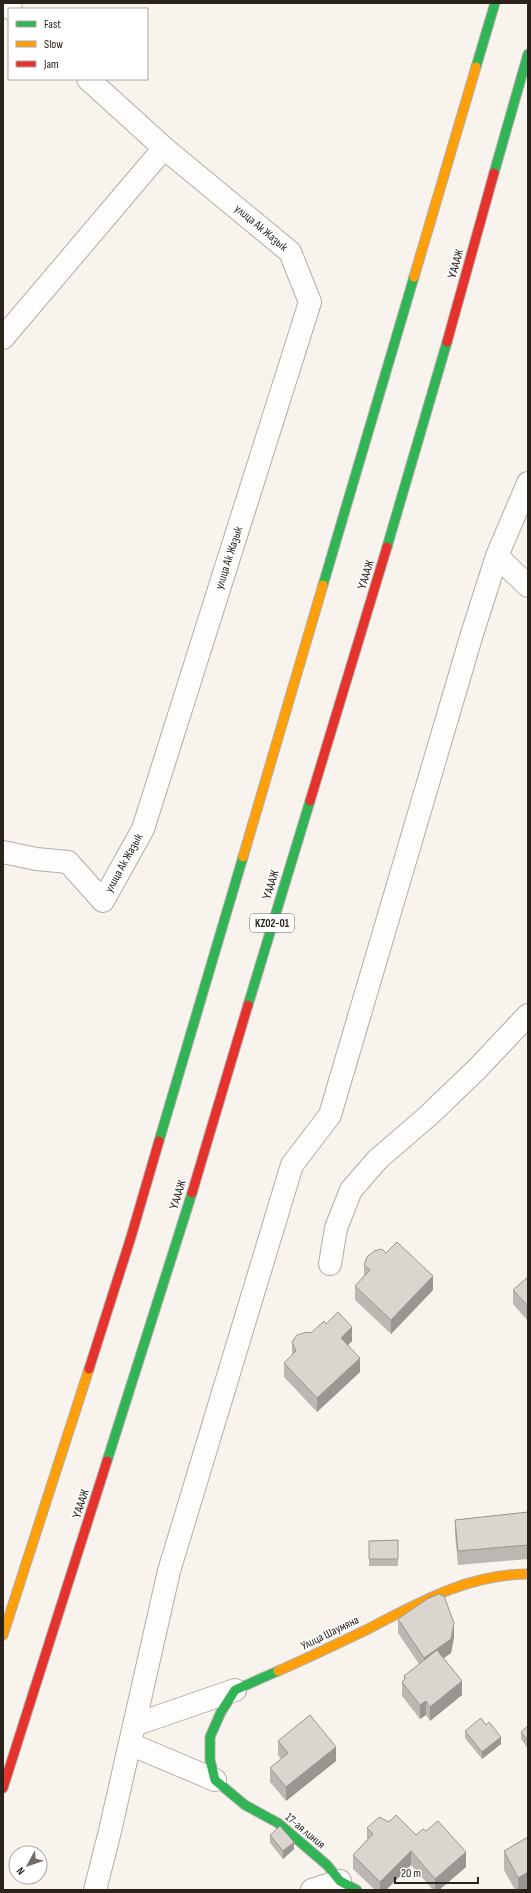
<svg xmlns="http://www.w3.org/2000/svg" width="531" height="1893" viewBox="0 0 531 1893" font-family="'Sofia Sans Condensed',sans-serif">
	<rect width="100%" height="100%" fill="#f9f3ed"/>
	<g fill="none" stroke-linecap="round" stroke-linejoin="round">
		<defs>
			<path id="street" d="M4 3 11 9
				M3 338 164 148
				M497 556 528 586
				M3 852 36 859 68 862 103 901 143 829 310 302 290 252 164 148 88 79
				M330 1264 336 1228 351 1190 378 1159 428 1116 477 1069 528 1015
				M134 1725 235 1690
				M130 1744 215 1780
				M95 1890 110 1831 169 1571 292 1165 330 1115 472 634 497 556 528 483
				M312 1890 340 1881"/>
			<path id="fast" d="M476 67 495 3
				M494 173 528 54
				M387 547 447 342
				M323 585 414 277
				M248 1005 310 801
				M159 1141 243 857
				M107 1461 192 1193
				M278 1671 235 1690 221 1712 210 1737V1760L215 1780 245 1805 278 1823 327 1865 340 1881 357 1890"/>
			<path id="slow" d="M414 277 476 67
				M243 857 323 585
				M3 1635 89 1369
				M278 1671C308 1658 337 1644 366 1630 418 1603 468 1574 528 1574"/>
			<path id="jam" d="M447 342 494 173
				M310 801 387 547
				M192 1193 248 1005
				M89 1369 131 1237 159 1141
				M3 1788 107 1461"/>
		</defs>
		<use href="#street" stroke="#b2ada7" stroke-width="24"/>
		<use href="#fast" stroke="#b2ada7" stroke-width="11"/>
		<use href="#slow" stroke="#b2ada7" stroke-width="11"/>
		<use href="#jam" stroke="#b2ada7" stroke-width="11"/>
		<use href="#street" stroke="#fefdfc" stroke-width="22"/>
		<use href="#fast" stroke="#30b455" stroke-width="9"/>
		<use href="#slow" stroke="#ff9f0a" stroke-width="9"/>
		<use href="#jam" stroke="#e5322d" stroke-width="9"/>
	</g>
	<path fill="#bcb7b2" d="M386 1253 433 1290 391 1334 355 1300V1286L364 1276V1265Z
		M528 1277V1321L513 1304V1290Z
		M326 1324 352 1341 348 1345 360 1372 317 1412 284 1377V1363L292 1355V1342L311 1333Z
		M528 1512V1559L458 1565 455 1534V1520Z
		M398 1540V1566H369V1541Z
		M398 1619 454 1637 451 1653 444 1658 462 1695 430 1721 426 1715 420 1719 402 1696V1682L404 1680V1676L419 1664 398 1633Z
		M486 1725 501 1744 482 1759 465 1738V1731Z
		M528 1726V1749L521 1739V1732Z
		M278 1741 336 1761 286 1801 270 1782V1768L281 1759 278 1755Z
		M367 1828 416 1835 466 1867 439 1890H433L411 1865 386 1890H375L353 1869V1855L367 1840Z
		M270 1835 294 1849 283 1859 270 1843Z
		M504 1851 528 1890H515L504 1870Z"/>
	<path fill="#999591" d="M3 212H4V226H3Z
		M433 1276V1290L391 1334V1320Z
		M352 1327V1341L341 1352V1338Z
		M360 1358V1372L317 1412V1398Z
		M454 1623V1637L451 1653 424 1672V1658Z
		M462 1681V1695L430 1721V1707Z
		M426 1701V1715L420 1719V1705Z
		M501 1737V1744L482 1759V1752Z
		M336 1747V1761L286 1801V1787Z
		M294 1842V1849L283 1859V1851Z
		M411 1851V1865L386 1890H380V1882Z
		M466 1852V1867L439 1890H435V1879Z
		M528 1872V1890H518V1878Z"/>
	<path fill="#dbd5cf" stroke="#999591" d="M397 1242 433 1276 391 1320 355 1286 370 1270 364 1265 367 1257 374 1251 382 1249 386 1253Z
		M528 1277V1306L513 1290Z
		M338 1312 352 1327 341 1338 360 1358 317 1398 284 1363 296 1351 292 1342 297 1335 307 1332 311 1333 324 1321 326 1324Z
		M528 1512V1545L458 1551 455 1520Z
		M398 1540V1559H369V1541Z
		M439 1594 444 1596 454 1623 451 1639 424 1658 398 1619 427 1599Z
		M437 1650 462 1681 430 1707 426 1701 420 1705 402 1682 405 1679 404 1676Z
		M310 1715 336 1747 286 1787 270 1768 288 1753 278 1741Z
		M481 1718 486 1725 489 1722 501 1737 482 1752 465 1731Z
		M528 1726V1741L521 1732Z
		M396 1815 416 1835 423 1829 426 1831 438 1821 466 1852 435 1879 411 1851 380 1882 353 1855 373 1834 367 1828 379 1817 389 1822Z
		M280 1826 294 1842 283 1851 270 1835Z
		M528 1837V1872L518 1878 504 1851Z"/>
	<g text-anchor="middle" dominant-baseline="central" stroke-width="3.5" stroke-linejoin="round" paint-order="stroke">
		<rect fill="#fff" stroke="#696560" stroke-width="1" x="250" y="914" width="44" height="18" rx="3"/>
		<g font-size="11" font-weight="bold" fill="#29231c">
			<text x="272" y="923">KZ02-01</text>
		</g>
		<g font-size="12" fill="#29231c" stroke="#fff">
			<text transform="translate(261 228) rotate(40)">улица Ак Жазык</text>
			<text transform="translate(456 264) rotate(-74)">ҮАААЖ</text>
			<text transform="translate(229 558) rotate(-72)">улица Ак Жазык</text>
			<text transform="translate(366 575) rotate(-73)">ҮАААЖ</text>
			<text transform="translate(124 863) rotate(-61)">улица Ак Жазык</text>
			<text transform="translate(271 885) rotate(-73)">ҮАААЖ</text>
			<text transform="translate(178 1195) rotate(-73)">ҮАААЖ</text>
			<text transform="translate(81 1504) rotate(-72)">ҮАААЖ</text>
			<text transform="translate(330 1633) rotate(-26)">Улица Шаумяна</text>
			<text transform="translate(305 1831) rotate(40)">17-ая линия</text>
		</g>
	</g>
	<rect width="531" height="1893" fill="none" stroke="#29231c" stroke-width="8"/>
	<rect x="8" y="8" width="140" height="72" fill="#ffffff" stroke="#a9a7a4"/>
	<rect x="16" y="21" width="20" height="6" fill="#30b455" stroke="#a9a7a4"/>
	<text x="44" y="28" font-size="12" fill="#29231c">Fast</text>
	<rect x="16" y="41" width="20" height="6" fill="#ff9f0a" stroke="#a9a7a4"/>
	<text x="44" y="48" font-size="12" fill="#29231c">Slow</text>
	<rect x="16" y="61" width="20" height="6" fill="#e5322d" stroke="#a9a7a4"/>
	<text x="44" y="68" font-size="12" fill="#29231c">Jam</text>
	<g transform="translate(28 1865) rotate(230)"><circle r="19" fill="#ffffff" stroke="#a9a7a4"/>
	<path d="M0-3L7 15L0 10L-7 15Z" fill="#726c65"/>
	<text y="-6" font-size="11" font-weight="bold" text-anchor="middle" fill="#29231c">N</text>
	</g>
	<path d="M395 1877v6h83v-6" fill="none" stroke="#29231c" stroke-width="2"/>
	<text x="401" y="1877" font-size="12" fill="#29231c" stroke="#ffffff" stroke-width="3" paint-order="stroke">20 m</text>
</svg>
